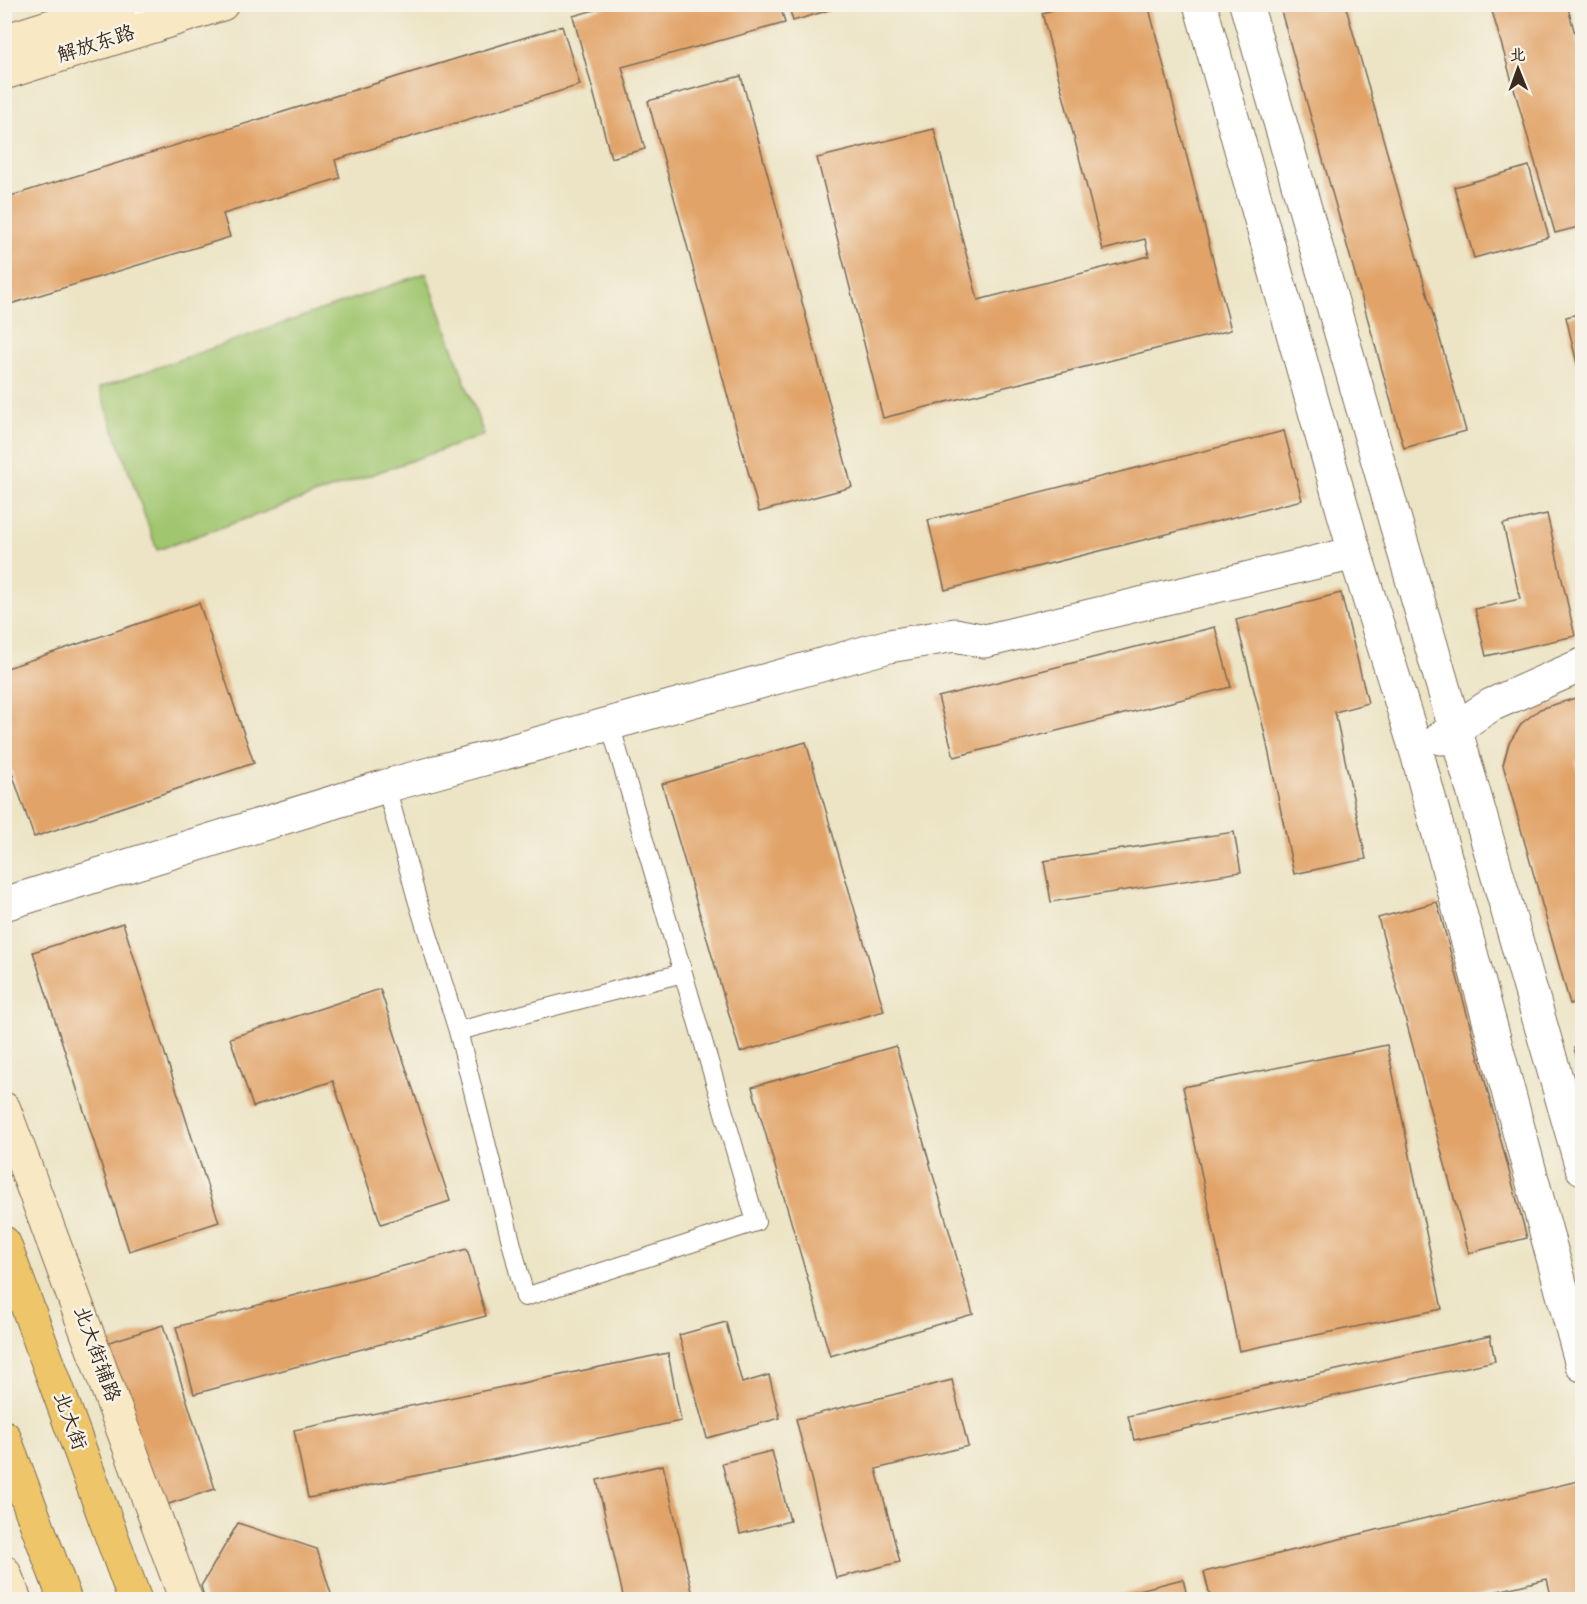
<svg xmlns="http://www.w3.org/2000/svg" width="1587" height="1604" viewBox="0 0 1587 1604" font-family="'Balsamiq Sans','LXGW WenKai TC',sans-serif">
	<rect width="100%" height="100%" fill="#f7f3e8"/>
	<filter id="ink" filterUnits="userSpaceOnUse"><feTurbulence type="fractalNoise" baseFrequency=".0167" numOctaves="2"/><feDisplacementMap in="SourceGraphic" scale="12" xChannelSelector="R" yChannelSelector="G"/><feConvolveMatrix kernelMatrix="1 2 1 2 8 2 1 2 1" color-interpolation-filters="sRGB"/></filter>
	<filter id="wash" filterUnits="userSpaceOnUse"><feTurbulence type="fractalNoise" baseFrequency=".008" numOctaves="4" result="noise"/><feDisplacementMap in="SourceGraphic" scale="24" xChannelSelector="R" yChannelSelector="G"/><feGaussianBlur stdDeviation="1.35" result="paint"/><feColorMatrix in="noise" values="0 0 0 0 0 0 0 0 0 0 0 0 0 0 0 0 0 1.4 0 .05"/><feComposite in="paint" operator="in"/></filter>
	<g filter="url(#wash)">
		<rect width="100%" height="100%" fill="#ece4c5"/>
		<path fill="#a1c670" stroke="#6e7847" stroke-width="1.5" d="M426 273 484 435 157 550 99 388Z"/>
		<g id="blocks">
			<path fill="#e1a368" d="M616 4H780L785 23 622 67 645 149 611 158 573 16Z
				M788 4H846V5L793 21Z
				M1075 4H1148L1231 330 883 418 817 158 934 129 978 300 1149 256 1145 239 1103 250 1042 13Z
				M1279 4H1345L1466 431 1404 448Z
				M1490 4H1567L1582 60V226L1555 233Z
				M562 26 580 85 335 160 340 178 223 214 230 237 4 306V198Z
				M741 76 852 487 759 512 648 101Z
				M1529 166 1549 237 1474 258 1454 187Z
				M1582 313V385L1566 317Z
				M1284 431 1302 500 945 590 928 520Z
				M1547 514 1575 636 1486 656 1475 609 1520 599 1503 524Z
				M1341 593 1368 703 1335 712 1366 859 1294 874 1264 730 1236 620Z
				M199 603 254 763 34 837 4 750V669Z
				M1215 627 1231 687 954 757 938 697Z
				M1582 696V759L1576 761 1582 785V1000L1570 1004 1503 765 1509 743 1522 723 1540 709Z
				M806 742 884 1011 740 1052 662 784Z
				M1234 832 1241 872 1051 902 1044 861Z
				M1437 902 1527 1238 1469 1253 1378 918Z
				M123 923 219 1222 129 1251 33 952Z
				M380 989 450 1201 381 1224 333 1081 253 1107 230 1038Z
				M1387 1045 1442 1309 1239 1351 1183 1087Z
				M1582 1045V1079L1574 1048Z
				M896 1046 973 1314 830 1356 752 1087Z
				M467 1249 486 1316 194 1394 176 1327Z
				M726 1322 742 1383 769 1375 780 1418 707 1438 679 1335Z
				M163 1325 215 1489 156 1508 103 1344Z
				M1490 1336 1495 1361 1134 1440 1128 1416Z
				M668 1353 681 1421 308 1498 294 1430Z
				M952 1380 968 1446 876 1469 900 1562 836 1578 796 1419Z
				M772 1451 790 1521 740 1534 722 1463Z
				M663 1465 694 1600H624L597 1480Z
				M1582 1480V1600H1552L1547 1579 1461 1600H1211L1204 1572Z
				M238 1523 317 1549 333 1600H205L201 1586Z
				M1183 1579 1188 1600H1103V1599Z"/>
		</g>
	</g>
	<g filter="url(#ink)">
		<use href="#blocks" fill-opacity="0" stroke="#796b58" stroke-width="1.5"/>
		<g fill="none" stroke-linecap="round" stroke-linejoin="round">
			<defs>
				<path id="lane" d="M610 724 756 1222 525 1297 458 1031 683 973
					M386 786 417 899 458 1031"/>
				<path id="street" d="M145 4 154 26
					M1200 4 1355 553 1417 753 1582 1365
					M1246 4 1582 1168
					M1441 738 1491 705 1582 665
					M4 904 386 786 889 646 955 635 985 641 1355 553"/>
				<path id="secondary" d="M4 41 121 4
					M4 73 222 4
					M4 1109 186 1600
					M4 1572 15 1600"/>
				<path id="primary" d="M4 1243 135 1600
					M4 1437 65 1600"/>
			</defs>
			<use href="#lane" stroke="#796b58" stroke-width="20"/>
			<use href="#street" stroke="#796b58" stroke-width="35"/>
			<use href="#secondary" stroke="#796b58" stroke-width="35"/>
			<use href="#primary" stroke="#796b58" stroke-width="35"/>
			<use href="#lane" stroke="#fff" stroke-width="18"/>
			<use href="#street" stroke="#fff" stroke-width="33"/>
			<use href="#secondary" stroke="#f8e8c3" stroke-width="33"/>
			<use href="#primary" stroke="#eec569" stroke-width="33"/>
		</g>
	</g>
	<g text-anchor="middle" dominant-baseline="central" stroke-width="5" stroke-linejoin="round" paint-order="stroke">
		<g font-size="20" fill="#3b2a1e" stroke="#f7f3e8">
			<text transform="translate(96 44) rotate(-18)">解放东路</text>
			<text transform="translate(97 1354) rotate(70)">北大街辅路</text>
			<text transform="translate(70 1421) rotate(70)">北大街</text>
		</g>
	</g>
	<rect width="1587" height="1604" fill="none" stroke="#f7f3e8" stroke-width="24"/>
	<g transform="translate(1518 69) rotate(359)" stroke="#f7f3e8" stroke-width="4.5" paint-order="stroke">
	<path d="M0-4.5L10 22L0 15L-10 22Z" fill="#3b2a1e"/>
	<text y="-9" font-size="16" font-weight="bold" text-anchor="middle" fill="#3b2a1e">北</text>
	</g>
</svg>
